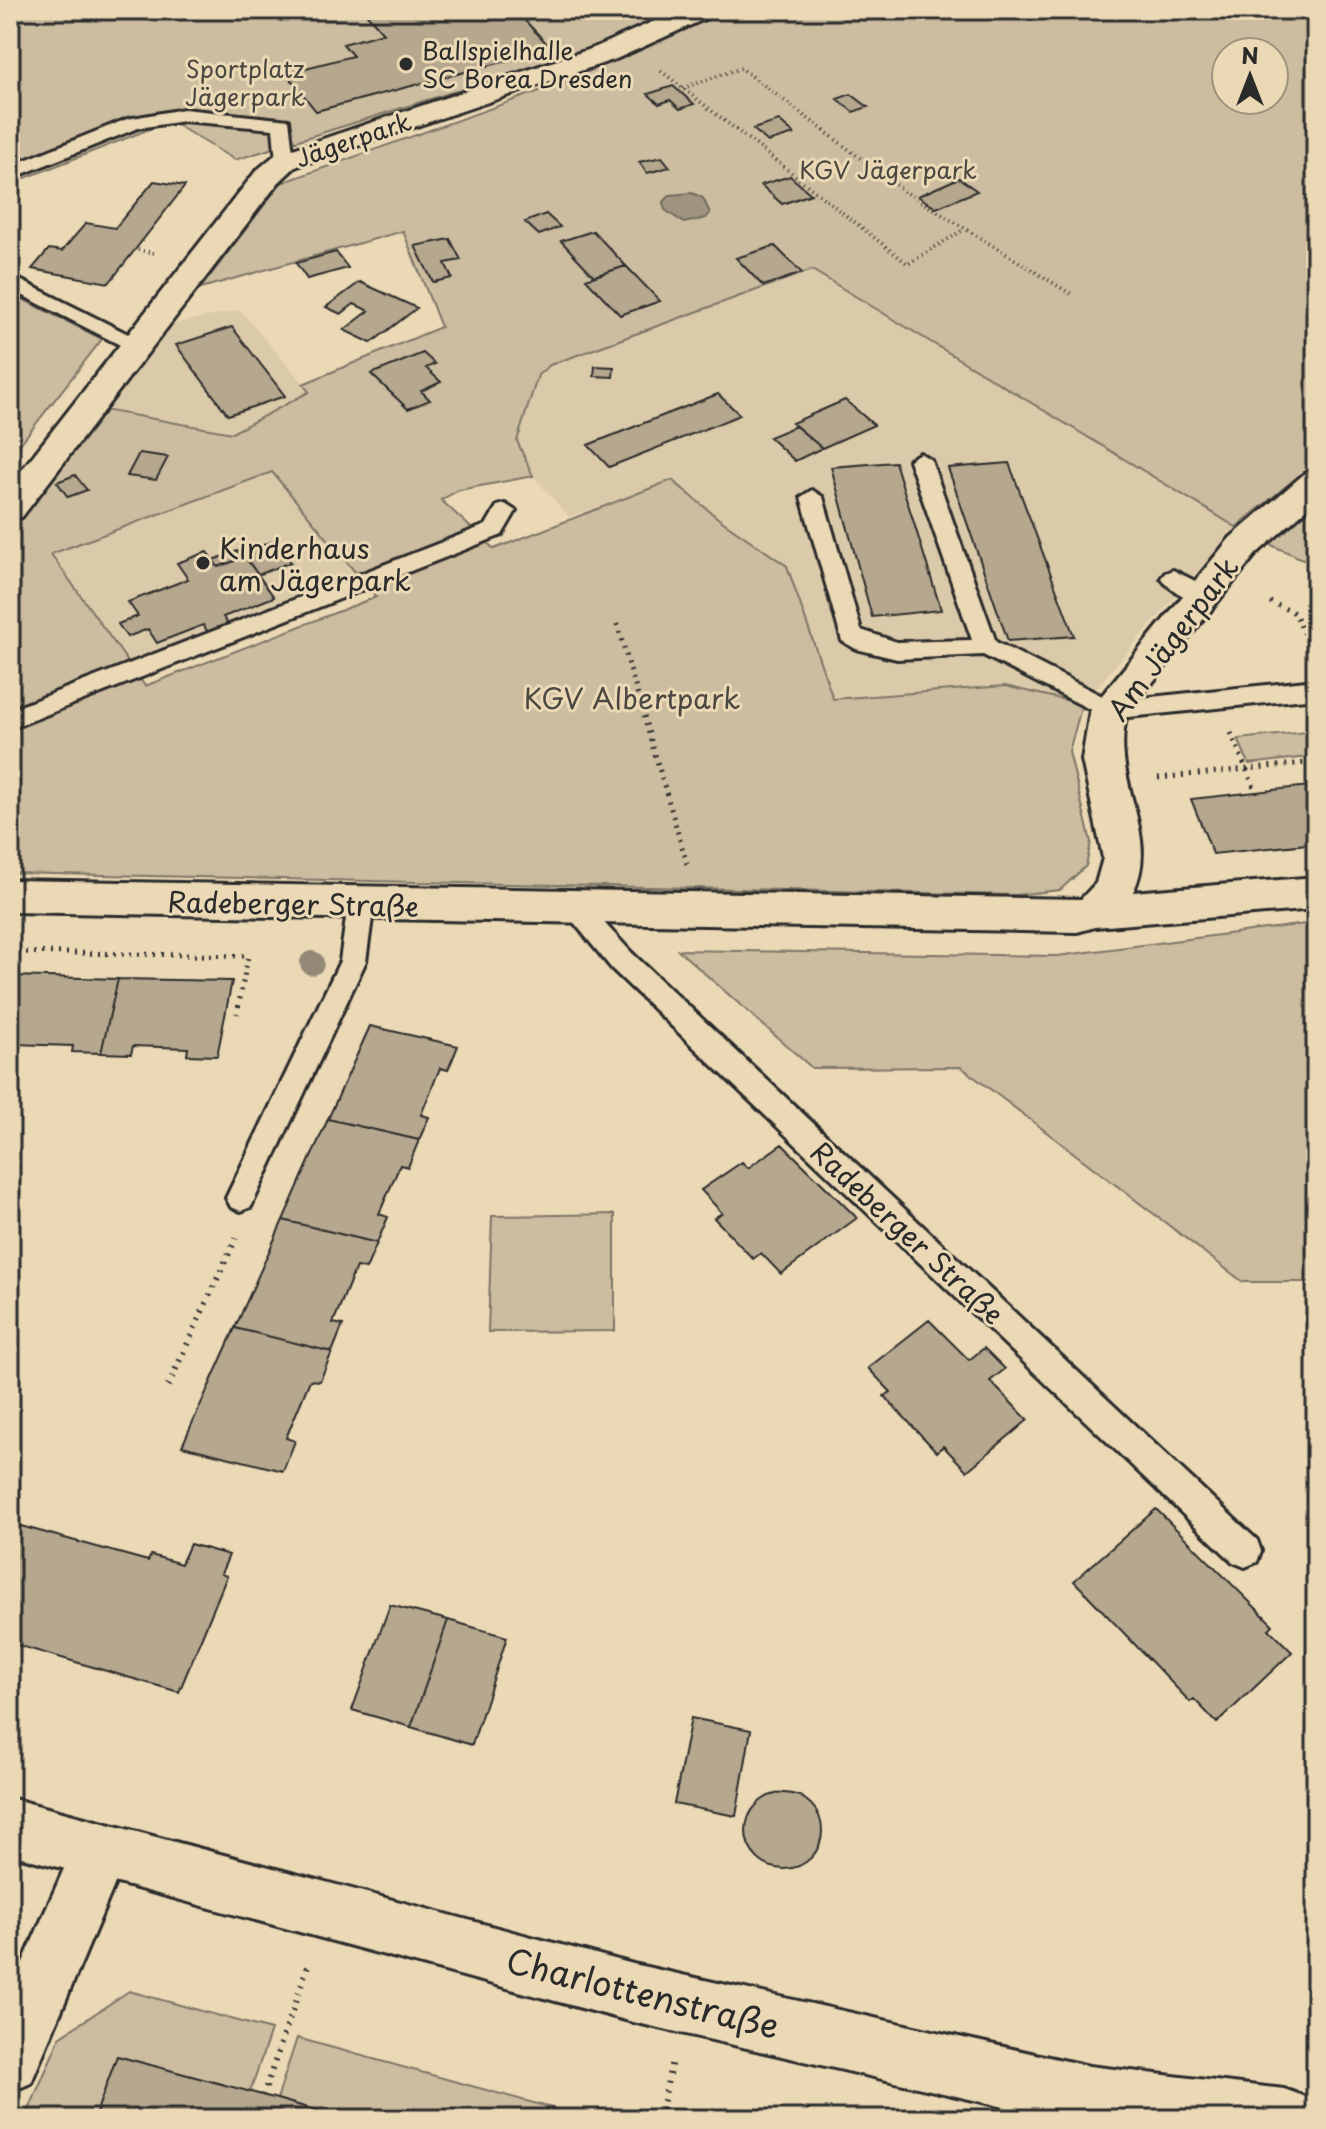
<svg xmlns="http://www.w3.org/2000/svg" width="1326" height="2129" viewBox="0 0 1326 2129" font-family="'Playpen Sans',sans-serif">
	<rect width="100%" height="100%" fill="#ebd9b6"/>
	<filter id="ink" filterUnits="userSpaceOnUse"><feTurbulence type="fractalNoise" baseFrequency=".0125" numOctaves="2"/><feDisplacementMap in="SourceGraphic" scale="16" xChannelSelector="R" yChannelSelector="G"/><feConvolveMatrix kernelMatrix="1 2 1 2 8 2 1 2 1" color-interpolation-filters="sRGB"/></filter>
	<g filter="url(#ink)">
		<path fill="#dbcaaa" d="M812 270 1236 527 1082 704 1005 686 833 699 787 566 719 519 672 480 569 517 533 476 517 441 522 416 538 374 550 365Z
			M240 310 310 391 232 433 104 410 174 324Z
			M272 472 356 573 129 664 51 553Z"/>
		<path fill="#ccbda0" stroke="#7c7466" stroke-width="2" fill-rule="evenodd" d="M10 10H680L597 47 235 160 170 121 10 184Z
			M716 10H1316V462L1236 527 812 270 550 365 538 375 517 441 533 476 459 490 441 500 494 549 672 480 719 519 787 566 833 699 1005 686 1082 704 1069 752 1091 842 1086 866 1060 890 1015 895 10 873V532L104 410 232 433 309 392 303 384 441 327 403 231 201 288 281 183 573 79ZM1226 52H1274V100H1226ZM272 472 376 597 145 686 51 554Z
			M10 293 102 339 10 457Z
			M1316 504V565L1269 544Z
			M1316 731V756L1249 764 1238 739Z
			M1305 924 1316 959V1282H1243L961 1067 812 1068 678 950 1057 956Z
			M615 1214V1331L488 1332 492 1216Z
			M129 1991 271 2030 250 2092 117 2056 94 2119H25L60 2037Z
			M297 2038 592 2119H346L277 2099Z"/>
		<path fill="#9f947f" stroke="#716a5d" stroke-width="2" d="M692 193 703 198 710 213 706 218 684 223 665 210 663 203 670 195Z"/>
		<path fill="#b6a88f" stroke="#2b2b2b" stroke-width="2" d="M363 10H515L552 49 316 111 286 73 353 56 343 44 383 33Z
			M673 86 694 104 680 109 670 100 659 104 648 94Z
			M851 94 868 107 853 112 837 99Z
			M779 121 794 134 768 142 753 129Z
			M662 157 670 167 647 173 639 162Z
			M790 176 811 194 782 204 761 185Z
			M959 178 977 191 936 208 918 196Z
			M154 181 185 186 109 283 32 269 49 249 62 251 86 223 115 228Z
			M546 214 560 227 539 235 525 222Z
			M593 231 626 266 594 276 561 241Z
			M450 239 461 260 445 263 452 278 433 282 415 246Z
			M775 246 802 273 763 286 736 258Z
			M336 252 348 268 307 279 296 263Z
			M626 266 660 301 620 315 586 279Z
			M360 282 417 308 371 343 344 330 369 311 354 304 341 314 326 307Z
			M232 327 285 396 228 415 176 345Z
			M423 353 435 364 426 368 441 382 421 391 430 400 408 409 371 374Z
			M595 366 614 367 613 377 594 376Z
			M718 394 740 415 609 467 588 445Z
			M845 400 874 425 822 448 792 423Z
			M796 426 822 448 795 461 769 437Z
			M139 453 168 457 156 480 127 476Z
			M895 462 941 610 872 617 831 467Z
			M1009 463 1074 636 1008 641 948 468Z
			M75 475 87 490 68 497 57 482Z
			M274 541 291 562 258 575 242 552Z
			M238 551 243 558 218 567 213 560Z
			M207 552 218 567 245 557 274 597 223 617 228 624 208 632 203 625 157 643 148 629 127 637 118 624 138 616 128 602 188 579 177 563Z
			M1310 786 1316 799V843L1213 854 1191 799Z
			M10 976 118 979 101 1053 72 1052 73 1046 14 1044 10 1051Z
			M118 979 232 981 217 1056 187 1055 188 1048 133 1046 131 1054 101 1053Z
			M370 1026 458 1046 448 1070 440 1068 421 1115 429 1117 419 1140 328 1119Z
			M328 1119 419 1140 408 1167 400 1165 379 1214 388 1217 377 1243 283 1220Z
			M782 1144 857 1218 781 1274 761 1253 753 1259 714 1218 722 1213 701 1190 742 1162 748 1168Z
			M283 1220 377 1243 366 1269 356 1267 333 1323 343 1325 332 1352 235 1328Z
			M929 1320 969 1360 984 1348 1005 1369 990 1381 1028 1420 967 1471 943 1446 937 1452 884 1396 891 1392 868 1368Z
			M235 1328 332 1352 320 1381 310 1380 286 1438 295 1441 283 1471 182 1446Z
			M1156 1509 1273 1625 1269 1629 1292 1652 1217 1723 1194 1699 1190 1702 1074 1581Z
			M10 1523 148 1561 151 1555 181 1564 190 1544 229 1555 221 1574 227 1576 179 1692 10 1643Z
			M390 1605 448 1620 411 1727 352 1710Z
			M448 1620 507 1637 472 1745 411 1727Z
			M691 1718 751 1730 736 1816 674 1804Z
			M746 1831a38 38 0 1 1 76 0a38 38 0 1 1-76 0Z
			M117 2056 277 2099 346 2119H94Z"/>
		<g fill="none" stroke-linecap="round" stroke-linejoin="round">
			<defs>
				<path id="service" d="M184 109 289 120 294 161 285 167 276 161 273 129 184 121 138 128 10 179V166L127 119Z
					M10 275 144 342 147 346 137 352 130 350 10 289Z
					M920 453 931 460 996 642 1112 701 1316 680V698L1109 719 983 655 897 659 856 649 842 641 801 497 812 490 823 497 861 630 897 642 972 640 909 460Z
					M505 504 516 511 502 535 10 729V710L486 525 497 506Z
					M1173 570 1211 589 1215 595 1211 601C1196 605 1170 591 1161 578L1165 573Z
					M361 894 370 897 374 904 366 961 251 1207 241 1211 231 1207 226 1198 340 961 348 904 352 897Z
					M576 899 585 902 632 953 1257 1540 1261 1551 1257 1562 1245 1567 1233 1562 612 969 563 909 567 902Z"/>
				<path id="minor" d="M679 10H715L711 16 616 59 295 167 278 183 22 517 10 520V485L256 171 275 155 596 47Z
					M1316 471V501L1256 554 1127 714C1109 781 1162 833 1133 892L1316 877V909L1095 927 1077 932 10 912V880L1081 899 1096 883 1103 858 1082 760 1090 710 1230 538 1304 474Z
					M100 1824 120 1832 128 1852 31 2083 10 2092V1992L80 1832Z"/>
				<path id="tertiary" d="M10 1798 633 1964 1089 2066 1284 2089 1306 2097 1314 2119H1057L633 2022 10 1854Z"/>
			</defs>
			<use href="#service" stroke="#2b2b2b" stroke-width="6"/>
			<use href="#minor" stroke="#2b2b2b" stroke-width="6"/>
			<use href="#tertiary" stroke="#2b2b2b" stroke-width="6"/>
			<path stroke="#2b2b2b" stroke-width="4" stroke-dasharray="1 4" stroke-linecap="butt" d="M661 71 908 264 963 230
				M683 88 741 68 904 191 1071 294
				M138 250 154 253"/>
			<path stroke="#2b2b2b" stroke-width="5" stroke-dasharray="2 6" stroke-linecap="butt" d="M1270 602 1295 613 1312 652
				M617 624 687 864
				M1231 733 1256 792
				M1158 778 1316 762
				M10 952 248 956 237 1014"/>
			<path stroke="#2b2b2b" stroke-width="6" stroke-dasharray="2 7" stroke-linecap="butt" d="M168 1386 236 1238
				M263 2096 308 1965
				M660 2119 672 2060"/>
			<use href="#service" fill="#ebd9b6" fill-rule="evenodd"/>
			<use href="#minor" fill="#ebd9b6" fill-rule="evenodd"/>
			<use href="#tertiary" fill="#ebd9b6" fill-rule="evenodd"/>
		</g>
		<circle fill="#938976" cx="312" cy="963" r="12"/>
	</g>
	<g fill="#2b2b2b" stroke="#ebd9b6" stroke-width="3">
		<circle cx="406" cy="64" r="8"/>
		<circle cx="203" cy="563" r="8"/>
	</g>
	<g text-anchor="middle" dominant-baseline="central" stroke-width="6" stroke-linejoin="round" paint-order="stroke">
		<g font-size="24" fill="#2b2b2b" stroke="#ebd9b6" text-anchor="start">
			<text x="422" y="50">Ballspielhalle<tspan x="422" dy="28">SC Borea Dresden</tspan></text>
		</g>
		<g font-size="24" fill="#4b4842" stroke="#ebd9b6">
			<text x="245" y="68">Sportplatz<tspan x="245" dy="28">Jägerpark</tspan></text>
			<text x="888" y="169">KGV Jägerpark</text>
		</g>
		<g font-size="24" fill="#2b2b2b" stroke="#ebd9b6">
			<text transform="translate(353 139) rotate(-19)">Jägerpark</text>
		</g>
		<g font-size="28" fill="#2b2b2b" stroke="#ebd9b6" text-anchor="start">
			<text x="219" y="547">Kinderhaus<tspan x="219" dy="32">am Jägerpark</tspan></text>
		</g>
		<g font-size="28" fill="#2b2b2b" stroke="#ebd9b6">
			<text transform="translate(1172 638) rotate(-53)">Am Jägerpark</text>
			<text transform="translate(293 903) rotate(1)">Radeberger Straße</text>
			<text transform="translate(908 1232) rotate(43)">Radeberger Straße</text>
		</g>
		<g font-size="28" fill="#4b4842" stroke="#ebd9b6">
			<text x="632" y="697">KGV Albertpark</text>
		</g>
		<g font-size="34" fill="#2b2b2b" stroke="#ebd9b6">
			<text transform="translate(643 1992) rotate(14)">Charlottenstraße</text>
		</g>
	</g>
	<rect width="1326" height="2129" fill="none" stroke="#ebd9b6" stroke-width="40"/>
	<rect x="20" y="20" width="1286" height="2089" fill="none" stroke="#2b2b2b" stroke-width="3" filter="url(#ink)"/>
	<g transform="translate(1250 76)"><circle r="38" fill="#ebd9b6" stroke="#9e937e" stroke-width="2"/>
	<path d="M0-6L14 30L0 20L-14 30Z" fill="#2b2b2b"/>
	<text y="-12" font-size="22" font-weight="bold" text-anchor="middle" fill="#2b2b2b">N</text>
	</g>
</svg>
